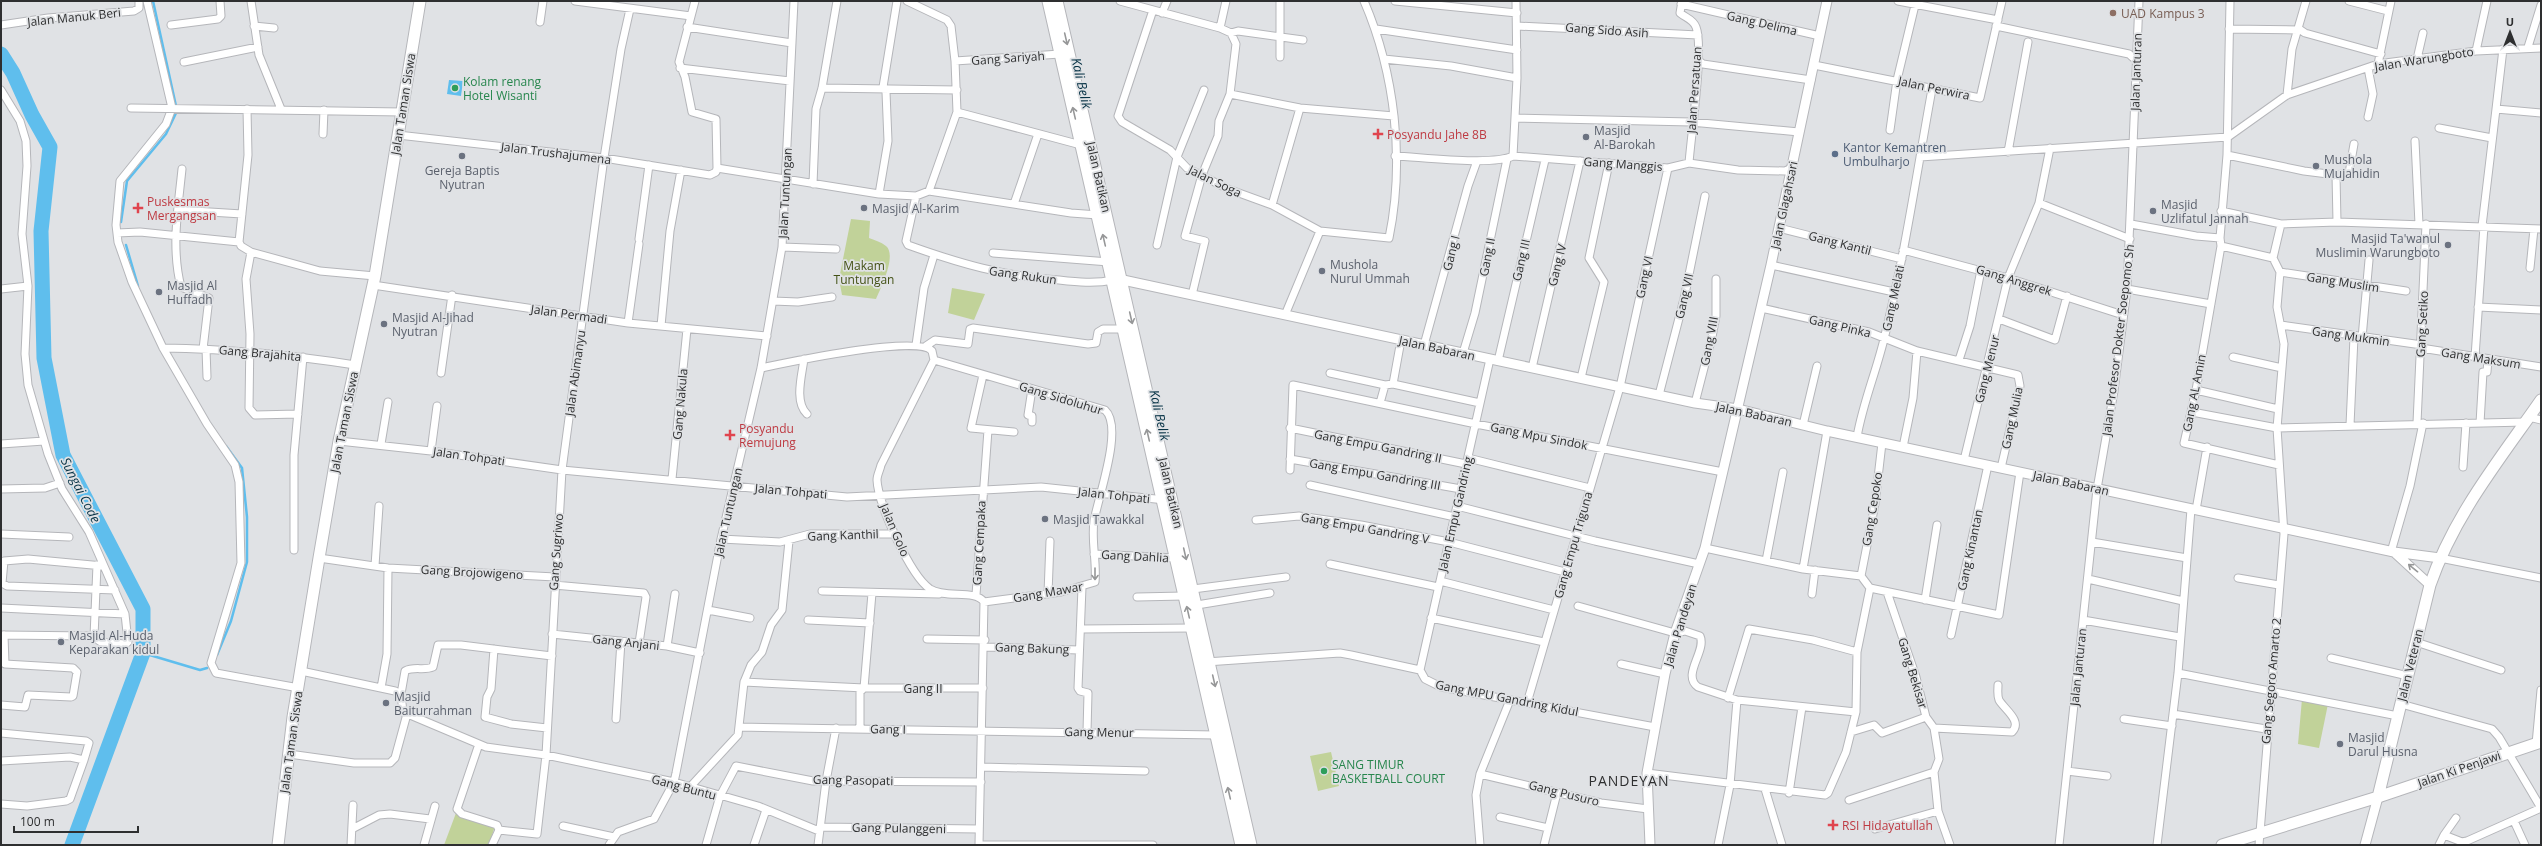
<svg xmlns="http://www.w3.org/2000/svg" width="2542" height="846" viewBox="0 0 2542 846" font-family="'Open Sans',sans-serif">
	<rect width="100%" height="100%" fill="#e0e2e5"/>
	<path fill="#c1d299" d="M851 219 870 221 869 238C874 240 881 242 886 246 897 255 881 288 876 299L842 295 839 279Z
		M952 288 985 294 974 320 948 313Z
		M2302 699 2328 704 2319 748 2298 744Z
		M1331 752 1339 786 1318 791 1310 756Z
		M456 813 495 826 489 845H444Z"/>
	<path fill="#5fbeed" d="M449 80 463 81 461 96 447 94Z"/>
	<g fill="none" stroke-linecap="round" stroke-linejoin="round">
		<path stroke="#5fbeed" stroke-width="2.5" d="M153 1 176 106
			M121 222 127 181 166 134 177 111
			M126 245 138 286
			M143 653 200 670 207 668
			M217 655 231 621 247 562V517L242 468 226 446"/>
		<path stroke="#5fbeed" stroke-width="15" d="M1 54 13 73 32 115 50 147 41 231 44 358 63 455 143 609V653L72 845"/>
		<defs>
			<path id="minor" d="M147 1 172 108 166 124 120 181 116 225 118 242 132 282 163 348 207 424 235 465 239 482 241 563 211 663 216 673 299 688
				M251 1 259 55 281 109
				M575 1 691 16
				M695 1 679 62 685 77 692 112 716 119 717 168
				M907 1 947 20 951 26 955 61 957 112 929 191
				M1120 1 1220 28 1231 33 1236 44 1230 94 1300 108 1394 116
				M1395 1 1517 13
				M1682 1 1680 13C1686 18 1693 19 1696 27 1704 47 1691 136 1689 163
				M1898 1 1998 20
				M2349 1 2388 11
				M1681 4 1820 36
				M1153 10 1118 116 1122 122 1170 150 1187 168 1228 189 1272 205 1320 231 1285 315
				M1162 13 1167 1
				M540 22 543 1
				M1 25 48 18 134 11 139 8V1
				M171 25 218 19 221 16 220 1
				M254 26 274 28
				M1517 26 1698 35
				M1996 26 2129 54 2137 61
				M687 27 792 43
				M1220 28 1226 1
				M1376 29 1517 50
				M2229 29 2298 30
				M2299 29 2305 33 2381 54
				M1231 33 1238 31 1303 40
				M2528 47 2541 5
				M2476 51 2487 1
				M1280 57V1
				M1384 59 1451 66 1517 78
				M2417 59 2423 33
				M1698 60 1703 64 1811 80
				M955 61 1060 54
				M184 62 258 47
				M2378 64 2391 1
				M1814 65 1980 98 2002 1
				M680 68 790 81
				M2368 68 2373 94 2368 117
				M822 88 957 90
				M1 90 20 121 26 141 27 166 22 234 28 286 25 354 28 385 48 454 62 489 89 532 125 614 128 642 125 644 101 642 92 636 1 635
				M2287 95 2292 49 2306 1
				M131 108 402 112
				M247 109 248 155 239 242 241 246 251 252 320 271 375 276
				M2496 109 2503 49
				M957 112 1081 145
				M1515 118 1691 122 1799 132
				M2439 128 2492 138
				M1890 130 1897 80 1916 1
				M323 134 324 110
				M398 135 604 158 710 175 716 172 717 168 879 194 916 196 929 191 1071 213 1098 215
				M2415 141 2419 224
				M2008 152 2028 42
				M2227 155 2304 171 2336 175 2337 222 2541 229
				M1395 156C1421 157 1493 166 1513 156L1668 168 1689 163 1738 170 1785 171 1792 168
				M1513 156 1517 78 1516 1
				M1920 157 2228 137 2287 95 2378 64 2476 51 2541 48
				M182 169C178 209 171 248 181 287L209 298 203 349
				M2336 175 2349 173 2354 144
				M813 184 816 109 822 88 837 1
				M879 194 888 141 886 92 883 87 897 1
				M916 196 906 241 908 245C961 264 1003 276 1059 280 1077 282 1095 284 1113 280
				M2039 203 2130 239
				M1014 204 1038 134
				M1272 205 1300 108
				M178 210 242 214
				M2221 211 2281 224 2337 222
				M2131 224 2196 236 2220 238
				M2482 226 2496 109 2541 113
				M1779 228 1902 259
				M1320 231 1389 238C1405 160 1395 73 1364 1
				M117 233 140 232 239 242
				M639 239 649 165
				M1157 245 1177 157 1204 90
				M2221 246 2196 390 2184 443 2279 465
				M782 247 836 249
				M1903 250 2008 278 2123 315
				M251 252 246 279 250 334 249 408 255 415 298 414
				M993 253 1109 262
				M2273 258 2281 224
				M1771 265 1894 292
				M2530 268 2534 229
				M2280 272 2406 291
				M373 285 628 323 767 336
				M1 289 28 286
				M2127 289 2211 304
				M1192 295 1205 241 1185 236 1202 175 1218 136 1219 121 1230 94
				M773 301 798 302 832 297
				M2478 307 2541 310
				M1761 308 1869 332 1917 351 2018 375 2020 386 2001 468
				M1999 319 2055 340 2067 296
				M628 323 639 244
				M2281 325 2422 345
				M661 326 670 231 681 170
				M2362 338 2369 260
				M916 345 924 288 934 255
				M1424 345 1468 186 1477 161
				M926 346 935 340 968 344 970 329 973 328 1088 344 1096 343 1098 332 1103 329H1124
				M163 348C228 349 292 355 355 365
				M2421 348 2541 367
				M206 349 207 377
				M1463 353 1475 313 1507 159
				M2233 357 2282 368
				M2475 357 2484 226
				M804 359C802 375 794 402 807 414
				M934 360 1105 410C1124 427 1098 497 1094 521 1091 541 1097 562 1095 582L1061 592 984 602
				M1959 360 1970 326 1981 270
				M1498 361 1545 160
				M761 368C785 363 919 334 932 351L934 360 881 465C880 470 877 475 877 480 878 504 910 575 930 589 945 599 975 589 984 602L979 845
				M1532 368 1580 161
				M441 373 452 295
				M1330 373 1385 385 1393 384 1401 340
				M983 375 971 428 1014 432
				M1581 378 1604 282 1589 258 1609 163
				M1393 384 1480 403
				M1032 389 1028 415 1032 416V422
				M2196 390 2278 409
				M1659 395 1684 299 1705 196
				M1380 403 1385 385
				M1695 403 1712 337 1716 316V279
				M2192 412 2277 428 2284 344 2277 307 2280 272 2273 258 2221 246 2220 238 2227 155 2230 1
				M2529 417 2541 420
				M2417 423 2426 224
				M2480 423 2483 372H2487L2488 359
				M1803 425 1817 366
				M2350 425 2354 337
				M1290 428 1466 464
				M1857 437C1863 402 1877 370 1885 335 1905 254 1917 171 1932 89
				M339 441 431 451 562 470 847 497 1041 487 1165 500
				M1 444 44 441
				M381 444 388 402
				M1903 447 1913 398 1917 351
				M431 451 437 406
				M1468 458 1590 488
				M1290 459 1461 489
				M1964 460 2008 278 2039 203 2050 148
				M2463 467 2466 423
				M1290 470 1293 385 1476 424 1723 472
				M672 479 687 329
				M1310 485 1455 517
				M1 489 45 488 60 483
				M1457 506 1595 541 1699 564
				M2196 510 2207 447
				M1256 520 1299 516 1361 525 1449 542 1565 572
				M1 534 69 537
				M721 539 780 542 810 534H894
				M2092 542 2187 558
				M294 550V455L303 357
				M2391 552 2410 486 2423 423
				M1094 554 1176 558
				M319 558 388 568 555 577
				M2440 558 2541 578
				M1766 561 1783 472
				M1330 564 1438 587
				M103 566 28 559 4 561 2 583 7 586 115 590
				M375 566 379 506
				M1803 569 1827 431
				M1861 576 1875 504 1882 443
				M2238 578 2279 585
				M2088 579 2183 601
				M1440 581 1554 610
				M554 585 644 593 646 597 639 643
				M1082 587 1078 688 1080 691 1088 693 1087 732
				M1870 588 1999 615 2020 472
				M1193 589 1286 577
				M822 591 939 594
				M1887 592 1916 677 1926 717 1934 728 1939 759 1934 772 1938 811 1950 845
				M1048 594 1050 541
				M1812 594 1815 570
				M976 595 988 430
				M1137 597 1184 596
				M1925 600 1937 525
				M1197 605 1270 593
				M1578 606 1675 633 1685 631 1700 636C1707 651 1681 675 1698 687L1737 700 1856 712
				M1 608 125 614
				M708 610 750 618
				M1431 618 1544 642
				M808 620 870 623
				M2083 620 2180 637
				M1081 629 1192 628
				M552 634 667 646 700 653
				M1951 635 1988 465
				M94 637 97 565
				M927 639 985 640
				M2416 642 2501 670
				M667 646 675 594
				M985 647 1079 650
				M494 649 491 689 487 697 485 717 511 724 547 728
				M2331 658 2408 676
				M1206 662 1340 653 1351 655 1420 670 1425 679 1441 687 1655 727
				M1621 664 1665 674
				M1420 670 1490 359
				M301 671 395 691 401 694 403 712 486 747 546 755 674 782 758 806 819 831
				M2178 673 2398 716
				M744 682 864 688H983
				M381 688 387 654 388 568
				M401 694 405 671C414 666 424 671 433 667L438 645H461L552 656
				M1728 698 1749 629 1813 640 1857 652
				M1527 703 1620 387 1668 168
				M2401 704 2492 729 2499 737 2541 808
				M1 705 25 707 28 695 71 697 73 696 77 672 73 668 5 664 4 635
				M2173 714 2266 729
				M616 719 621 641
				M2124 719 2172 726
				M739 727 1216 735
				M860 728V692L864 688 872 593
				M1934 728 2012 732C2023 721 2004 709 1999 700 1997 695 1998 690 1998 685
				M1851 732 1874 725 1882 733 1926 717
				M1 733 86 741 89 743 84 760
				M479 744 457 809 462 814 497 825 499 830
				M2536 744 2541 690
				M289 754 354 763H390L395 758 407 714
				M1 761 70 757 84 760 70 799 66 801 27 806 1 804
				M981 767 1145 771
				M2067 771 2107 776
				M1647 773 1825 795 1828 793 1846 752 1856 712 1857 652 1870 588 1861 576 1803 569 1705 548
				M1480 774 1601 803 1648 809
				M690 787 738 735 744 682 751 665 762 652 771 625 782 610 789 541
				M1765 789 1782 845
				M1789 793 1802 707
				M1849 800 1934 772
				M1500 817 1548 828
				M2514 821 2525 845
				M563 826 614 837
				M820 827 979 829
				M352 829 379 815 390 814 430 819
				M1875 829 1938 811
				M499 830 537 834 546 755 562 470 604 158 621 49 630 9
				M2444 835 2456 818
				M351 845 353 805
				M424 845 435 806
				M492 845 499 830
				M609 845 618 832 654 819 674 782 676 773 721 539 761 368 782 247 794 1
				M706 845 720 796 736 766 813 781 981 782
				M754 845 766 810
				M818 845 826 781 836 728
				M979 845H1153
				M1480 845 1476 795 1480 774 1510 700
				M1544 845 1557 793
				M1718 845 1730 785 1737 700
				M2059 845 2097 489 2114 391 2127 289 2139 1
				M2157 845 2178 673 2191 509
				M2259 845 2284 534 2277 428 2525 422
				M2439 845 2444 835 2462 842 2467 841 2541 808"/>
			<path id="tertiary" d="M1123 280 1695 403 1738 409 1827 431 2394 552 2440 558
				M2394 552 2430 585
				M1650 845 1647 773 1665 674 1675 633 1705 548 1771 265 1827 1
				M2365 845 2378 797"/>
			<path id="secondary" d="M1048 1 1241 845
				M1057 1 1251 845
				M2378 797 2430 585C2454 515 2500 459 2541 400
				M278 845 293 717 319 558 339 441 375 276 420 1
				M2222 845 2378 797 2541 742"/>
		</defs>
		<use href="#minor" stroke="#b5b6ba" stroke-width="9"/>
		<use href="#tertiary" stroke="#b5b6ba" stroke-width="11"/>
		<use href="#secondary" stroke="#b5b6ba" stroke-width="13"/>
		<use href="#minor" stroke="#fff" stroke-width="7"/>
		<use href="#tertiary" stroke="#fff" stroke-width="9"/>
		<use href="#secondary" stroke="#fff" stroke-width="11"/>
	</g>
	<defs><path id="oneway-shaft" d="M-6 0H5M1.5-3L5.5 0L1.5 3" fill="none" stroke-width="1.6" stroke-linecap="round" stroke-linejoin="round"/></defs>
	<g stroke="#969798">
		<use href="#oneway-shaft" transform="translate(1066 39) rotate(77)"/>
		<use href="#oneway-shaft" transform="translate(1074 113) rotate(-103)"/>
		<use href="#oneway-shaft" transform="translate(1104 240) rotate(-103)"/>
		<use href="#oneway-shaft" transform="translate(1131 318) rotate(77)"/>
		<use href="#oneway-shaft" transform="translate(1148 435) rotate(-103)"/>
		<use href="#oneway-shaft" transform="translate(1185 554) rotate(77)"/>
		<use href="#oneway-shaft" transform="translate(2413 568) rotate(-141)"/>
		<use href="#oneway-shaft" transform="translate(1095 574) rotate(90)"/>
		<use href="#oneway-shaft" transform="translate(1188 612) rotate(-103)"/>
		<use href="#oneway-shaft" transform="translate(1214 681) rotate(77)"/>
		<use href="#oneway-shaft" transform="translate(1229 793) rotate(-103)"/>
	</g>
	<circle fill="#8d6e63" stroke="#e0e2e5" stroke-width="1.5" cx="2113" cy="13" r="4"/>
	<g fill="#2e9e5b" stroke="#e0e2e5" stroke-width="1.5">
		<circle cx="455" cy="88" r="4"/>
		<circle cx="1324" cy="771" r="4"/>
	</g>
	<g fill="#e0444e" stroke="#e0e2e5" stroke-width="1.5">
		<path d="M1376 128h4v4h4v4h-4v4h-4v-4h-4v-4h4z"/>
		<path d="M136 202h4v4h4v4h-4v4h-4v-4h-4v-4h4z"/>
		<path d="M728 429h4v4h4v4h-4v4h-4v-4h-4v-4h4z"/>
		<path d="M1831 819h4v4h4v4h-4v4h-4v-4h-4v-4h4z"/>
	</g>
	<g fill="#6b7280" stroke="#e0e2e5" stroke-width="1.5">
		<circle cx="1586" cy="137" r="4"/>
		<circle cx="462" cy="156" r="4"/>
		<circle cx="2316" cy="166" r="4"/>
		<circle cx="864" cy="208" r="4"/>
		<circle cx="2153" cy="211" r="4"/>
		<circle cx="2448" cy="245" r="4"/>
		<circle cx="1322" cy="271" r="4"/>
		<circle cx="159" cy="292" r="4"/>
		<circle cx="384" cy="324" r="4"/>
		<circle cx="1045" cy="519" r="4"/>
		<circle cx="61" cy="642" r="4"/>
		<circle cx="386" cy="703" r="4"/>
		<circle cx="2340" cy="744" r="4"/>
	</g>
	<circle fill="#5c6f8a" stroke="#e0e2e5" stroke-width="1.5" cx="1835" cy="154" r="4"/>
	<g text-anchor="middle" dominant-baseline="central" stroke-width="3.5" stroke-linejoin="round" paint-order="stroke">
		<g font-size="12" fill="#785e54" stroke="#e0e2e5" text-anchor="start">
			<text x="2121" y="13">UAD Kampus 3</text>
		</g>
		<g font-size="12" fill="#2e2f30" stroke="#e0e2e5">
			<text transform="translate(74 17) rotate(-6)">Jalan Manuk Beri</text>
			<text transform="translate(1762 23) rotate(13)">Gang Delima</text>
			<text transform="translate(1607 30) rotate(4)">Gang Sido Asih</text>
			<text transform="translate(1008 58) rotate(-4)">Gang Sariyah</text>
			<text transform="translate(2424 59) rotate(-9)">Jalan Warungboto</text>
			<text transform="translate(2136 72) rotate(-88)">Jalan Janturan</text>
			<text transform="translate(1934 88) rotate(12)">Jalan Perwira</text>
			<text transform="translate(1694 90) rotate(-86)">Jalan Persatuan</text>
			<text transform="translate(403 104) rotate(-81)">Jalan Taman Siswa</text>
			<text transform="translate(556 153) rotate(7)">Jalan Trushajumena</text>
			<text transform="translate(1623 164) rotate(4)">Gang Manggis</text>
			<text transform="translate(1099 177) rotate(77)">Jalan Batikan</text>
			<text transform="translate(1215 181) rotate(26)">Jalan Soga</text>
			<text transform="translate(785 193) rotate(-87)">Jalan Tuntungan</text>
			<text transform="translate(1784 205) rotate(-78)">Jalan Glagahsari</text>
			<text transform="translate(1840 243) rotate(14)">Gang Kantil</text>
			<text transform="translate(1451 253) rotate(-76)">Gang I</text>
			<text transform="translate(1487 257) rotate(-79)">Gang II</text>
			<text transform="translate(1521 260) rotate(-77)">Gang III</text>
			<text transform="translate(1557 265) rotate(-76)">Gang IV</text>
			<text transform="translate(1023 275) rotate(8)">Gang Rukun</text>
			<text transform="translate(1644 277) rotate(-78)">Gang VI</text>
			<text transform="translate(2014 280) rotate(17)">Gang Anggrek</text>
			<text transform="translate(2343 282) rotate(9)">Gang Muslim</text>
			<text transform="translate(1684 296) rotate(-77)">Gang VII</text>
			<text transform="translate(1893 298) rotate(-78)">Gang Melati</text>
			<text transform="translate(569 314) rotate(8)">Jalan Permadi</text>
			<text transform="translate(2422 324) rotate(-87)">Gang Setiko</text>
			<text transform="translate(1840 326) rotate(13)">Gang Pinka</text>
			<text transform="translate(2351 336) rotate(8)">Gang Mukmin</text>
			<text transform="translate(2118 340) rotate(-83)">Jalan Profesor Dokter Soepomo Sh</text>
			<text transform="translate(1709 341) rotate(-79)">Gang VIII</text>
			<text transform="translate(1437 348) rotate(12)">Jalan Babaran</text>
			<text transform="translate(260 353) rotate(5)">Gang Brajahita</text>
			<text transform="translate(2481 358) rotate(9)">Gang Maksum</text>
			<text transform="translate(1987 369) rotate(-76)">Gang Menur</text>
			<text transform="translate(575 373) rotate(-82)">Jalan Abimanyu</text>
			<text transform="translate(2194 393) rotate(-79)">Gang AL Amin</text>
			<text transform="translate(1061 398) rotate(17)">Gang Sidoluhur</text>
			<text transform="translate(680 404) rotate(-85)">Gang Nakula</text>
			<text transform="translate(1754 414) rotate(12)">Jalan Babaran</text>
			<text transform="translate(2012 418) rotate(-78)">Gang Mulia</text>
			<text transform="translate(344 422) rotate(-79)">Jalan Taman Siswa</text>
			<text transform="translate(1539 436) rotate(11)">Gang Mpu Sindok</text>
			<text transform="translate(1378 446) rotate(11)">Gang Empu Gandring II</text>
			<text transform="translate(469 456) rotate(8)">Jalan Tohpati</text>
			<text transform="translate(1375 474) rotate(10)">Gang Empu Gandring III</text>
			<text transform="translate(2071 483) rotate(12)">Jalan Babaran</text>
			<text transform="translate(791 491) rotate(5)">Jalan Tohpati</text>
			<text transform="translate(1171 493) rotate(77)">Jalan Batikan</text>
			<text transform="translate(1114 495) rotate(6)">Jalan Tohpati</text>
			<text transform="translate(1872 509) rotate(-81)">Gang Cepoko</text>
			<text transform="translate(728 512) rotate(-77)">Jalan Tuntungan</text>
			<text transform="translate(1455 514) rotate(-77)">Jalan Empu Gandring</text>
			<text transform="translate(1365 528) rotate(10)">Gang Empu Gandring V</text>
			<text transform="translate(895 530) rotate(67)">Jalan Golo</text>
			<text transform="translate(843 535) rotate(-2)">Gang Kanthil</text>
			<text transform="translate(979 543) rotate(-87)">Gang Cempaka</text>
			<text transform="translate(1573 545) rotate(-74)">Gang Empu Triguna</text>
			<text transform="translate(1970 550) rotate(-78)">Gang Kinantan</text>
			<text transform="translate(556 552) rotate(-86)">Gang Sugriwo</text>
			<text transform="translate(1135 556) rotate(3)">Gang Dahlia</text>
			<text transform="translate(472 572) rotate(3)">Gang Brojowigeno</text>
			<text transform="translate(1048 592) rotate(-10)">Gang Mawar</text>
			<text transform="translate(1680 625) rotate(-73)">Jalan Pandeyan</text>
			<text transform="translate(626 642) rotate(6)">Gang Anjani</text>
			<text transform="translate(1032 648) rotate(2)">Gang Bakung</text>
			<text transform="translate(2410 665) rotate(-76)">Jalan Veteran</text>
			<text transform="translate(2078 667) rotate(-84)">Jalan Janturan</text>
			<text transform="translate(1913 673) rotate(73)">Gang Bekisar</text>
			<text transform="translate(2271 681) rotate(-85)">Gang Segoro Amarto 2</text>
			<text x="923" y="688">Gang II</text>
			<text transform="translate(1507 698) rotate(11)">Gang MPU Gandring Kidul</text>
			<text transform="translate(888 729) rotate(1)">Gang I</text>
			<text transform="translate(1099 732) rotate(1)">Gang Menur</text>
			<text transform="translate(291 742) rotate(-82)">Jalan Taman Siswa</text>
			<text transform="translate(2459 769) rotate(-19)">Jalan Ki Penjawi</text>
			<text transform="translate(853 780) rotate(1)">Gang Pasopati</text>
			<text transform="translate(684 787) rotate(15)">Gang Buntu</text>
			<text transform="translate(1564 793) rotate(14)">Gang Pusuro</text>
			<text transform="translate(899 828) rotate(1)">Gang Pulanggeni</text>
		</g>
		<g font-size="12" fill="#27864d" stroke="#e0e2e5" text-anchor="start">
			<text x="463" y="81">Kolam renang<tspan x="463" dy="14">Hotel Wisanti</tspan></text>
			<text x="1332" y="764">SANG TIMUR<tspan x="1332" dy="14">BASKETBALL COURT</tspan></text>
		</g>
		<g font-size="12" fill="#5b616d" stroke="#e0e2e5" text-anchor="start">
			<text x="1594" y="130">Masjid<tspan x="1594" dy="14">Al-Barokah</tspan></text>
			<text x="2324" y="159">Mushola<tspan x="2324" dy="14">Mujahidin</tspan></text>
			<text x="462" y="170" text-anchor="middle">Gereja Baptis<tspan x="462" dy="14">Nyutran</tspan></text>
			<text x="2161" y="204">Masjid<tspan x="2161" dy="14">Uzlifatul Jannah</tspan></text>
			<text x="872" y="208">Masjid Al-Karim</text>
			<text x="2440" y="238" text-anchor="end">Masjid Ta'wanul<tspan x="2440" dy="14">Muslimin Warungboto</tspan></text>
			<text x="1330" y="264">Mushola<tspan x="1330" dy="14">Nurul Ummah</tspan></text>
			<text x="167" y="285">Masjid Al<tspan x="167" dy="14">Huffadh</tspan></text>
			<text x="392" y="317">Masjid Al-Jihad<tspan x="392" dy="14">Nyutran</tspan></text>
			<text x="1053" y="519">Masjid Tawakkal</text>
			<text x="69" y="635">Masjid Al-Huda<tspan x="69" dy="14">Keparakan kidul</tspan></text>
			<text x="394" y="696">Masjid<tspan x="394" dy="14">Baiturrahman</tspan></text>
			<text x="2348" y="737">Masjid<tspan x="2348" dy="14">Darul Husna</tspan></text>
		</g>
		<g font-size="12" fill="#be3a42" stroke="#e0e2e5" text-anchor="start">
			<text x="1387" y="134">Posyandu Jahe 8B</text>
			<text x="147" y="201">Puskesmas<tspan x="147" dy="14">Mergangsan</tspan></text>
			<text x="739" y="428">Posyandu<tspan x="739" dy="14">Remujung</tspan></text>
			<text x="1842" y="825">RSI Hidayatullah</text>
		</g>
		<g font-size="12" fill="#4e5e75" stroke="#e0e2e5" text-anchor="start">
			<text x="1843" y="147">Kantor Kemantren<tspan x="1843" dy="14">Umbulharjo</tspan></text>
		</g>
		<g font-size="12" fill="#435115" stroke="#e0e2e5">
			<text x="864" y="265">Makam<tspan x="864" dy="14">Tuntungan</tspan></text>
		</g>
		<g font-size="13" font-style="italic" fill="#073346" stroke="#e0e2e5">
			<text transform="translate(1082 83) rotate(77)">Kali Belik</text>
			<text transform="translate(1160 415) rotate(77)">Kali Belik</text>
			<text transform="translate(81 490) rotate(63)">Sungai Code</text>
		</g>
		<g font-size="14" letter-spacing="1" fill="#2e2f30" stroke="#e0e2e5">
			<text x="1629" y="780">PANDEYAN</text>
		</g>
	</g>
	<rect width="2542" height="846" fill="none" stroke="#2e2f30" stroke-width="4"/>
	<g transform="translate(2510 32)" stroke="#e0e2e5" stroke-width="3" paint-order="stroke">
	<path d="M0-3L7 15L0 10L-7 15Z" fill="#2e2f30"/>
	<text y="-6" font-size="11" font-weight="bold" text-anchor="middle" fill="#2e2f30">U</text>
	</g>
	<path d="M14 826v6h124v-6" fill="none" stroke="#2e2f30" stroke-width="2"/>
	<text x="20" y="826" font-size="12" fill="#2e2f30" stroke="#e0e2e5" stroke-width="3" paint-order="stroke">100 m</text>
</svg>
